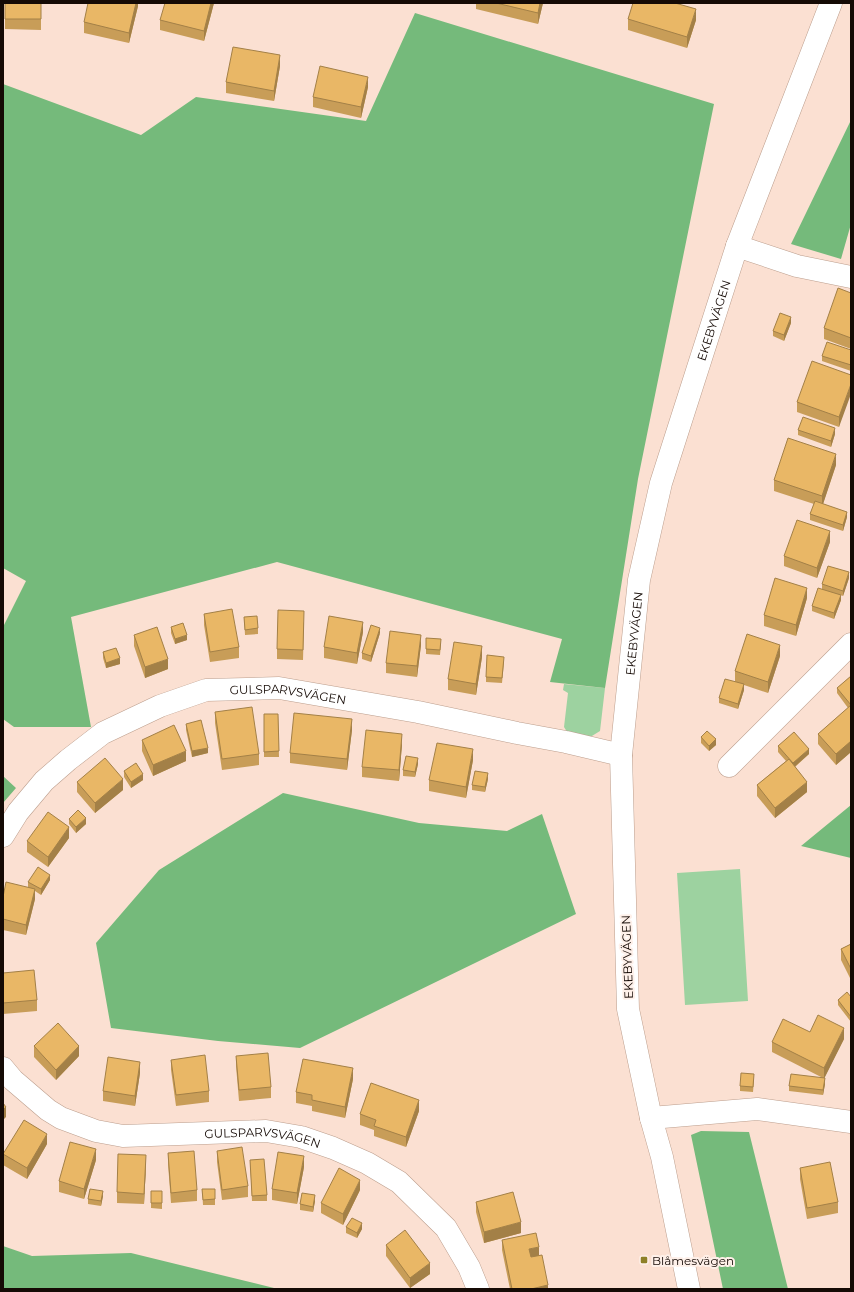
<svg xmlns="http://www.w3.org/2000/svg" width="854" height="1292" viewBox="0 0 854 1292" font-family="Montserrat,sans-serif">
	<rect width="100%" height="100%" fill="#fbe0d2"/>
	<path fill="#9dd2a0" d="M564 684 605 688 600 731 587 739 569 735 564 727 568 693 563 690Z
		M740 869 748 1001 685 1005 677 873Z"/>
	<path fill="#75ba7b" d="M415 13 714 104 638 479 605 688 550 682 562 639 277 562 71 617 91 727H14L3 719V627L26 581 3 568V84L141 135 196 97 366 121Z
		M851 120V224L841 259 791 244Z
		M3 776 16 788 3 803Z
		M283 793 419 823 507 831 542 814 576 914 300 1048 218 1041 111 1028 96 943 159 870Z
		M851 805V858L801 846Z
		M701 1131 749 1132 788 1289H723L691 1135Z
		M3 1246 32 1256 131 1253 278 1289H3Z"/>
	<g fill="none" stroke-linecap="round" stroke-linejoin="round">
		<defs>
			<g id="minor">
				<path d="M737 246 797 266 851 277"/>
				<path d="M729 766 851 644"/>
				<path id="s1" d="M3 836 18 812 44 781 68 760 103 733 160 706 206 690 279 688 418 712 517 733 566 742 621 755"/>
				<path id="s2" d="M3 1068 13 1080 48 1110 61 1118 96 1131 123 1136 266 1131 301 1137 333 1148 367 1163 399 1182 446 1228 469 1267 478 1289"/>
				<path d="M651 1118 757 1109 851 1122"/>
				<path id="s3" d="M689 1289 662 1157 651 1118 628 1009 621 755 639 580 661 483 737 246 831 3"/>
			</g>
		</defs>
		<use href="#minor" stroke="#bc9e8d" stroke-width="23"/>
		<use href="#minor" stroke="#fff" stroke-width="22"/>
	</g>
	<path fill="#c89d58" d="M5 3H41V30L5 29Z
		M138 3V6L129 43 84 33V22Z
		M214 3 204 41 160 30V20Z
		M476 3H543L538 24 476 9Z
		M628 19 696 20 687 48 628 30Z
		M280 66 274 101 226 93V82Z
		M368 87 361 118 313 107V97Z
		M851 293V349L824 339V328Z
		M791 323 784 341 773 336V331Z
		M851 350V371L822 361V356Z
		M851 375 839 427 797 412V402Z
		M798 430 835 434 831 447 798 435Z
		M836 465 823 504 847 517 843 531 810 520V514L814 504 774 491V480Z
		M830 542 817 578 784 566V556Z
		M849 578 843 596 841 595V600L834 619 812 611V606L822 589V584Z
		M807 598 796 636 764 626V615Z
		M204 614 239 647V658L210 662 204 625Z
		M244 617 258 628V634L245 635Z
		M304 622 303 660 277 659V649Z
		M171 627 187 640 175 644 171 633Z
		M363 632 357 664 324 658V647Z
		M380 633 371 662 362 659V653Z
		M134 635 168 669 145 678 134 646Z
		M426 638 441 644 440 655 426 654Z
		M421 645 417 677 386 673V663Z
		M103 652 120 664 106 668 103 658Z
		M780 656 768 693 744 685V690L738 709 719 703V698L735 682V671Z
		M482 657 476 695 448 690V679Z
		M504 662 502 683 486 682V677Z
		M851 676V752L836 765 818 744V734L848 708 837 693V688Z
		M215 712 259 754V765L222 770 215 723Z
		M264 714H278L279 757H264Z
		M186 724 208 753 192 757 186 730Z
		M352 730 347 770 290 763V753Z
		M701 737 716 745 709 751 701 743Z
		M142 740 186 761 153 776 142 751Z
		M402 744 399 781 362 777V767Z
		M778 746 809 754 795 767 807 792 775 818 757 796V785L786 761 778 752Z
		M473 760 466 798 429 791V780Z
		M418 764 415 777 403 776V770Z
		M124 771 143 780 131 788 124 777Z
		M488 779 485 792 472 790V785Z
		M77 782 123 790 95 813 77 792Z
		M69 819 86 824 76 833 69 824Z
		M69 838 48 867 27 852V841Z
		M50 880 41 895 35 891V899L26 935 3 930V897L29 888 28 887V882Z
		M851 944V980L841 960V949Z
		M3 973 37 1000V1011L3 1014Z
		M851 997V1022L838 1005V1000Z
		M810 1032 844 1039 824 1078 825 1084 823 1095 789 1091V1086L823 1078 772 1052V1042Z
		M34 1046 79 1056 56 1080 34 1057Z
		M236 1056 271 1087V1098L239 1101 236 1066Z
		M171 1060 209 1091V1102L176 1106 171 1070Z
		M140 1073 135 1106 103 1101V1091Z
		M353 1079 345 1118 312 1111V1106L296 1103V1092Z
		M754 1080 753 1092 740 1091V1086Z
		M419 1111 406 1147 374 1136V1130L360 1125V1114Z
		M47 1144 27 1179 3 1165V1154Z
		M217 1151 248 1186V1197L222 1200 217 1162Z
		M168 1153 197 1190V1201L171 1203 168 1164Z
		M96 1160 84 1199 59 1192V1181Z
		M250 1160 267 1195V1201H252Z
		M146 1165 144 1204 117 1203V1192Z
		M304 1167 297 1204 272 1200V1189Z
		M800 1168 838 1202V1213L807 1219 800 1179Z
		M202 1189H215V1205H203Z
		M360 1190 343 1225 321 1213V1203Z
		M151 1191H162V1209L151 1208Z
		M103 1196 101 1206 88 1204V1199Z
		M315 1201 313 1212 300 1210V1204Z
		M476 1202 521 1233 484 1243 476 1212Z
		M346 1227 362 1229 357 1238 346 1233Z
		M502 1240 539 1255 548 1289H510L502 1250Z
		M386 1245 430 1274 410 1288 386 1256Z"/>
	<path fill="#a38047" d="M136 3H138V6L129 43V33Z
		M211 3H214L204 41V31Z
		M540 3H543L538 24V13Z
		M696 9V20L687 48V37Z
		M280 55V66L274 101V91Z
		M368 77V87L361 118V107Z
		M791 317V323L784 341V335Z
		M851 384V394L839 427V417Z
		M835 428V434L831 447V441Z
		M836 454V465L822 507V496Z
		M847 512V517L843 531V525Z
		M830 531V542L817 578V568Z
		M849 572V578L843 596V591Z
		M807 588V598L796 636V625Z
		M841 595V600L834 619V613Z
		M363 622V632L357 664V653Z
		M380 628V633L371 662V656Z
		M187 635V640L175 644V639Z
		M421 635V645L417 677V666Z
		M780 645V656L768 693V682Z
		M482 646V657L476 695V684Z
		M120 658V664L106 668V663Z
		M168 659V669L145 678V667Z
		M744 684V690L738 709V704Z
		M352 719V730L347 770V759Z
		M402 734V744L399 781V770Z
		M716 739V745L709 751V746Z
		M851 741V752L836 765V754Z
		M208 748V753L192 757V751Z
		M473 749V760L466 798V787Z
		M809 749V754L793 768V763Z
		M186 751V761L153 776V765Z
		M418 758V764L415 777V772Z
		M488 773V779L485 792V787Z
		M143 774V780L131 788V782Z
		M123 779V790L95 813V803Z
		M807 782V792L775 818V808Z
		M86 818V824L76 833V827Z
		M69 827V838L48 867V857Z
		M50 875V880L41 895V889Z
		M35 889V899L26 935V925Z
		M844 1028V1039L824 1079V1068Z
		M79 1046V1056L56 1080V1070Z
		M140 1062V1073L135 1106V1096Z
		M353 1068V1079L345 1118V1107Z
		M825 1078V1084L823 1095V1090Z
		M419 1100V1111L406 1147V1137Z
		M6 1107V1117L3 1120V1110Z
		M47 1134V1144L27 1179V1168Z
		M96 1149V1160L84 1199V1189Z
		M146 1155V1165L144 1204V1194Z
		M304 1156V1167L297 1204V1193Z
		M360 1180V1190L343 1225V1214Z
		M103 1191V1196L101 1206V1201Z
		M315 1195V1201L313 1212V1207Z
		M521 1222V1233L484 1243V1232Z
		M362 1223V1229L357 1238V1233Z
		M539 1247V1258L529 1260V1249Z
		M430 1263V1274L410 1288V1278Z
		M548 1285V1289H531Z"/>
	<path fill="#e9b766" stroke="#a38047" d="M5 3H41V19H5Z
		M88 3H136L129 33 84 22Z
		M165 3H211L204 31 160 20Z
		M496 3H540L538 13Z
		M633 3H675L696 9 687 37 628 19Z
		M233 47 280 55 274 91 226 82Z
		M320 66 368 77 361 107 313 97Z
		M838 288 851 293V338L824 328Z
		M780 313 791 317 784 335 773 331Z
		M827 342 851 350V365L822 356Z
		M812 361 851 375V384L839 417 797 402Z
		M803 417 835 428 831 441 798 430Z
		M788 438 836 454 822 496 774 480Z
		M815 501 847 512 843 525 810 514Z
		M797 520 830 531 817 568 784 556Z
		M828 566 849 572 843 591 822 584Z
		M775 578 807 588 796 625 764 615Z
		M818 588 841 595 834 613 812 606Z
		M232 609 239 647 210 652 204 614Z
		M278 610 304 611 303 650 277 649Z
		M257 616 258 628 245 630 244 617Z
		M329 616 363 622 357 653 324 647Z
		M183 623 187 635 175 639 171 627Z
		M371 625 380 628 371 656 362 653Z
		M157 627 168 659 145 667 134 635Z
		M390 631 421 635 417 666 386 663Z
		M747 634 780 645 768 682 735 671Z
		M426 638 441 639 440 650 426 649Z
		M454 642 482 646 476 684 448 679Z
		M116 648 120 658 106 663 103 652Z
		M487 655 504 657 502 678 486 677Z
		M851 676V705L837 688Z
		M725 679 744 684 738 704 719 698Z
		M851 705V741L836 754 818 734Z
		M252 707 259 754 222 759 215 712Z
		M294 713 352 719 347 759 290 753Z
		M264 714H278L279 751 264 752Z
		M201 720 208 748 192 751 186 724Z
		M174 725 186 751 153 765 142 740Z
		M366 730 402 734 399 770 362 767Z
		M707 731 716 739 709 746 701 737Z
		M794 732 809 749 793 763 778 746Z
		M437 743 473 749 466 787 429 780Z
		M406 756 418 758 415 772 403 770Z
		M105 758 123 779 95 803 77 782Z
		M789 759 807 782 775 808 757 785Z
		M136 763 143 774 131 782 124 771Z
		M475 771 488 773 485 787 472 785Z
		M78 810 86 818 76 827 69 819Z
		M48 812 69 827 48 857 27 841Z
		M38 867 50 875 41 889 28 882Z
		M6 882 35 889 26 925 3 919V897Z
		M851 944V969L841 949Z
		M34 970 37 1000 3 1003V973Z
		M847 992 851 997V1017L838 1000Z
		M818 1015 844 1028 824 1068 772 1042 783 1019 810 1032Z
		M58 1023 79 1046 56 1070 34 1046Z
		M268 1053 271 1087 239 1090 236 1056Z
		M205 1055 209 1091 176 1095 171 1060Z
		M108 1057 140 1062 135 1096 103 1091Z
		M303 1059 353 1068 345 1107 312 1100V1095L296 1092Z
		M741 1073 754 1074 753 1087 740 1086Z
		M791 1074 825 1078 823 1090 789 1086Z
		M371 1083 419 1100 406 1137 374 1126 376 1120 360 1114Z
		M3 1103 6 1107 3 1110Z
		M24 1120 47 1134 27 1168 3 1154Z
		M70 1142 96 1149 84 1189 59 1181Z
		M242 1147 248 1186 222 1190 217 1151Z
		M194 1151 197 1190 171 1193 168 1153Z
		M278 1152 304 1156 297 1193 272 1189Z
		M118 1154 146 1155 144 1194 117 1192Z
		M264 1159 267 1195 252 1196 250 1160Z
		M830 1162 838 1202 807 1208 800 1168Z
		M339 1168 360 1180 343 1214 321 1203Z
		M90 1189 103 1191 101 1201 88 1199Z
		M202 1189H215V1199L203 1200Z
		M151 1191H162V1203H151Z
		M513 1192 521 1222 484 1232 476 1202Z
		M302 1193 315 1195 313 1207 300 1204Z
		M352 1218 362 1223 357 1233 346 1227Z
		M405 1230 430 1263 410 1278 386 1245Z
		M536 1233 539 1247 529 1249 531 1257 542 1255 548 1285 531 1289H512L502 1240Z"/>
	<rect fill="#8e8027" stroke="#fef0e9" stroke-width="1.5" x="640" y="1256" width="8" height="8" rx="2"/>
	<g text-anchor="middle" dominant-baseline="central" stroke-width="4" stroke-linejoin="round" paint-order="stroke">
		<g font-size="12" fill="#150a05" stroke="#fef0e9">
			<text stroke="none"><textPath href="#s3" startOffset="987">EKEBYVÄGEN</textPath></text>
			<text stroke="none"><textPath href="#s3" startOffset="663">EKEBYVÄGEN</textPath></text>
			<text stroke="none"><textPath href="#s1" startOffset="339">GULSPARVSVÄGEN</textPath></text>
			<text transform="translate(627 957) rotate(-92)">EKEBYVÄGEN</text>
			<text stroke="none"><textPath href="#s2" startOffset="282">GULSPARVSVÄGEN</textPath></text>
		</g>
		<g font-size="12" fill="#150a05" stroke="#fef0e9" text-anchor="start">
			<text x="652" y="1260">Blåmesvägen</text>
		</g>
	</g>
	<rect width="854" height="1292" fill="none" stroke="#150a05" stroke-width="8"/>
</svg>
